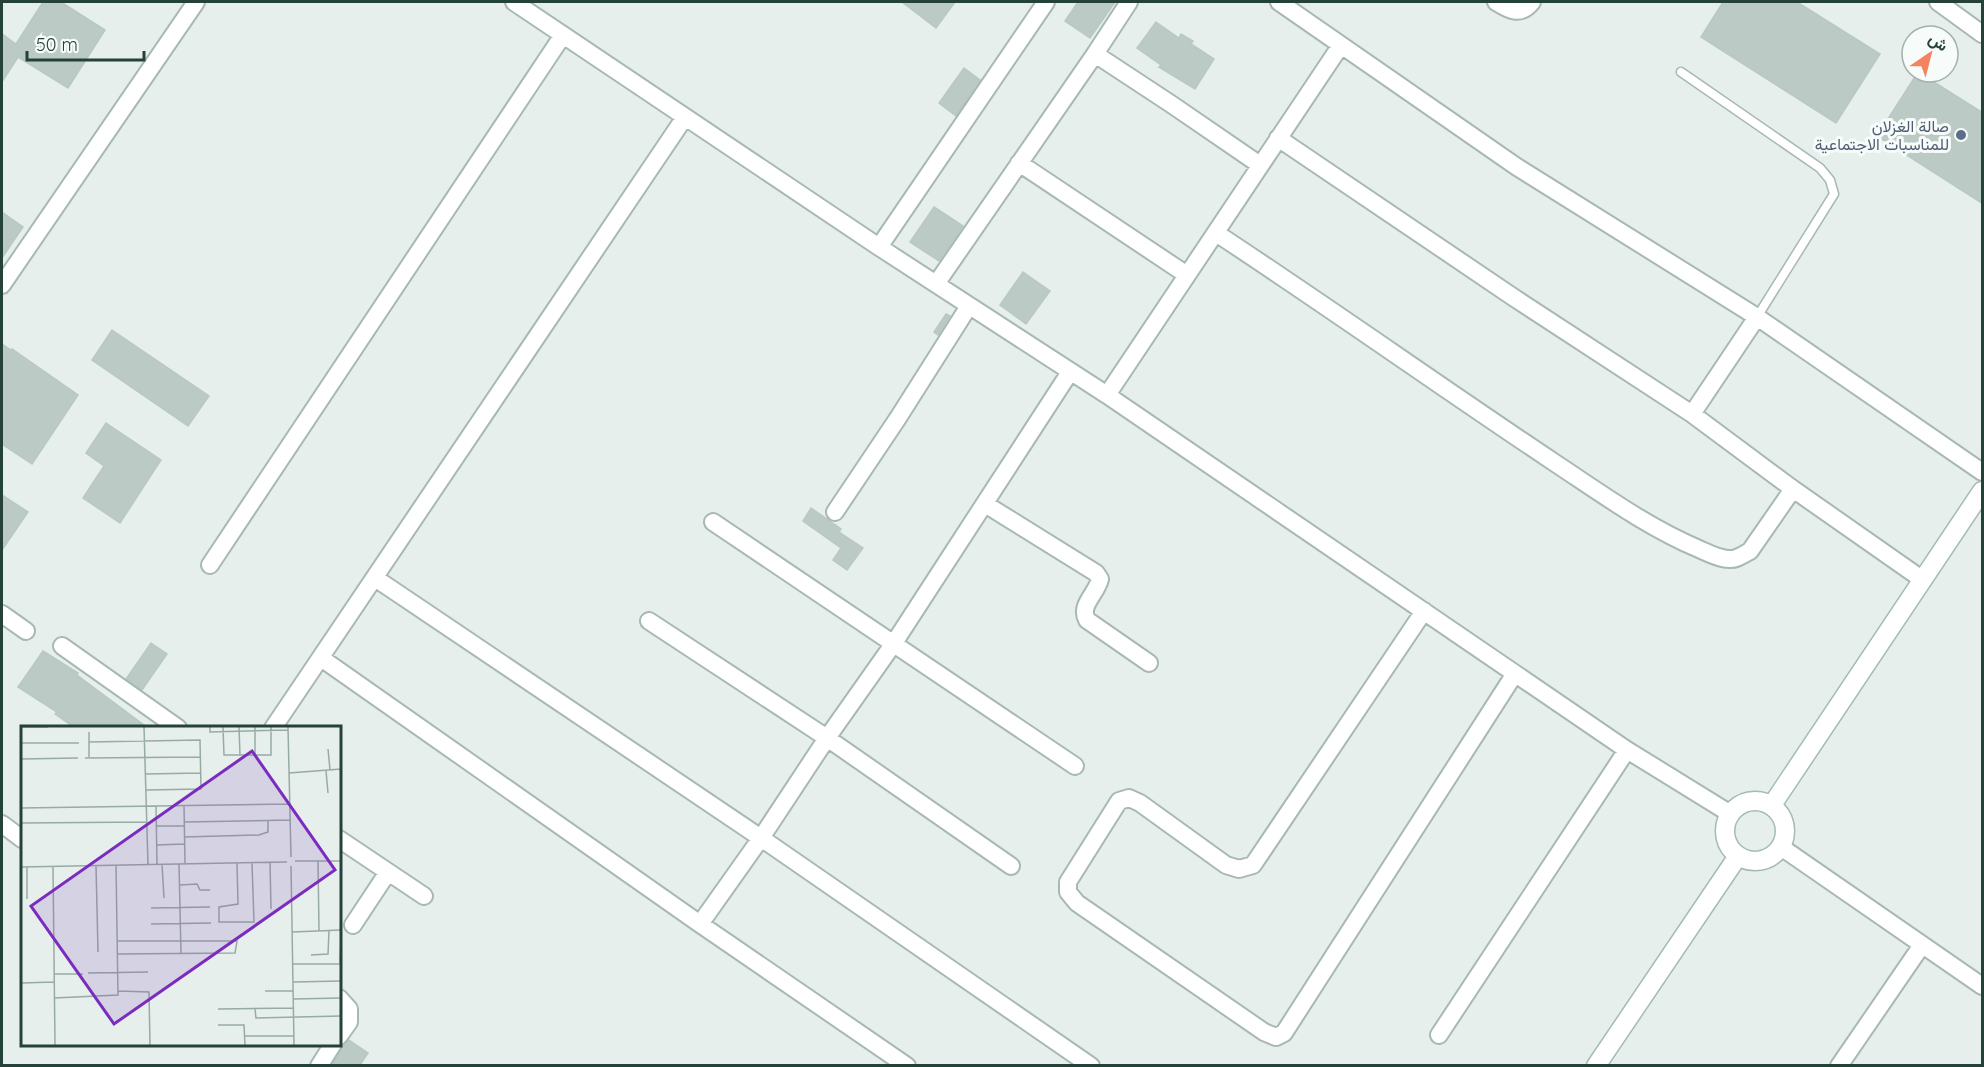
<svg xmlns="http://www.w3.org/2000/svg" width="1984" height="1067" viewBox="0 0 1984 1067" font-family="Quicksand,Vazirmatn,sans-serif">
	<rect width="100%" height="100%" fill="#e6efeb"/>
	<path fill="#bbcac4" stroke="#b8c9c2" stroke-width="1.5" d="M43 2H61L105 30 68 88 18 57 2 82V34L16 44Z
		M902 2H955L936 28Z
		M1078 2H1115L1090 38 1065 21Z
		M1723 2H1797L1880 54 1836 123 1701 37Z
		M1156 22 1179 38 1181 34 1193 41 1191 44 1214 59 1195 89 1159 67 1161 65 1137 48Z
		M964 68 980 80 956 116 939 103Z
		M1918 72 1983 113V204L1877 136Z
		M934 207 963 226 939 261 910 242Z
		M2 212 23 227 2 258Z
		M1023 272 1050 291 1026 324 1000 305Z
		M946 314 950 316 938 335 934 332Z
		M112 330 209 396 188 426 92 360Z
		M2 344 11 350 12 349 78 395 32 464 2 444Z
		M106 423 161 460 120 523 83 498 104 466 86 453Z
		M2 495 28 512 2 550Z
		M811 508 841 529 839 532 863 548 847 570 833 560 841 548 803 521Z
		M151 643 167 654 142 690 126 679Z
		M43 651 78 673 77 675 148 728H75L55 714 57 712 18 687Z
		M349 1040 368 1053 360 1065H332L343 1046Z"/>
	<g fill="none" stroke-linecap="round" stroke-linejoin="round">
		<defs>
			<path id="lane" d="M1681 72 1820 168 1830 180 1834 194 1757 317"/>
			<path id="street" d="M514 2 879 247 1107 395 1627 750 1729 813
				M1279 2 1517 167 1757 317 1982 472
				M1496 2C1509 10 1520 17 1532 2
				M1938 2 1982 34
				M1095 54 1171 104 1260 165
				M1278 138 1513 297 1692 414 1793 489 1923 580
				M1019 163 1187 275
				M1216 233C1330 308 1441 387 1555 463 1602 494 1647 527 1699 549 1708 553 1719 559 1729 559 1736 560 1744 554 1750 551L1793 489
				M879 247 1046 2
				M936 284 1095 54 1129 2
				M2 285 196 2
				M1107 395 1341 45
				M1692 414 1757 317
				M985 504 1096 573 1100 579C1096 595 1079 605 1087 620L1149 663
				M835 512 898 418 969 306
				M713 522 1075 766
				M210 565 563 35
				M375 578 761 838 1091 1066
				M1424 611 1253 865 1239 869 1226 865 1140 803 1129 798 1119 801 1068 882V892L1077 903 1264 1032 1276 1037 1284 1033 1514 675
				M2 614 26 631
				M649 621 827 738 1011 866
				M62 646 178 728
				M321 658 700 924 907 1066
				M273 728 685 117
				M2 824 22 839
				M339 839 424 896
				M1781 847 1982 986
				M700 924 761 838 827 738 894 643 1070 372
				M353 925 388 872
				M339 998 349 1009V1022L339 1036
				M1439 1035 1627 750
				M319 1066 333 1044
				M1839 1066 1922 945"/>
			<path id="secondary" d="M1725 831a30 30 0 1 1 60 0a30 30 0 1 1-60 0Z
				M1772 805 1982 491
				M1596 1066 1738 856"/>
		</defs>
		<use href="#lane" stroke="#a8b8b2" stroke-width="11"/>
		<use href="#street" stroke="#a8b8b2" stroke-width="20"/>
		<use href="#secondary" stroke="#a4bbb3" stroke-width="21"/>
		<use href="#lane" stroke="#fff" stroke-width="8"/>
		<use href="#street" stroke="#fff" stroke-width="16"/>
		<use href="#secondary" stroke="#fff" stroke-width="18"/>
	</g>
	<circle fill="#5c6f8a" stroke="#f7fbf9" stroke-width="2" cx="1961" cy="135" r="6"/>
	<g text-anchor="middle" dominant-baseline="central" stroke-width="6" stroke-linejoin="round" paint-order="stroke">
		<g font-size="16" fill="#4e5e75" stroke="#f7fbf9" text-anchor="end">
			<text x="1949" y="126">صالة الغزلان<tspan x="1949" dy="18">للمناسبات الاجتماعية</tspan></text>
		</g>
	</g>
	<g transform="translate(21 726)">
		<rect width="320" height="320" fill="#e6efeb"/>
		<path fill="none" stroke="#98aaa4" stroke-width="1.5" d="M0 1H27M123 1 127 139M189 1V6L267 4M202 1 203 29H250V1M218 1 219 29M267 1 270 131M68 6V31M68 16 179 14 180 63 125 64M0 17H58M307 23 309 44M234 29V1M64 32 179 31M0 33 57 32M305 45 307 67M268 47 320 43M124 48 180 47M135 80 136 138M163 80 164 137M0 82 269 78M163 96 269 94M0 97 126 96M136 100H163M163 111 238 109 247 106V95M136 119 163 118M274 135H320M297 135 298 205M249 136 250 183M216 137 217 178 198 181V196H233L231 137M141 138 143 172M158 138 160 228M75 140 77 226M270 140 273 319M0 141 266 136M6 141V173M32 141 34 319M159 159 176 158 179 164H189M130 182 189 181M130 198 190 197M271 206 320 204M97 215H216L214 227 97 228M290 229 307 228 308 205M319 236 320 213M271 238H320M67 247 127 246M33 248H62M272 256 320 255M0 257 33 256M97 265 128 266 129 319M244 265H272M33 272 97 269 95 139M272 273 320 272M197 283 273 282M234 283 235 292 320 290M197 299H223L224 319M224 310H273"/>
		<path fill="#7b2cbf" fill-opacity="0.15" stroke="#7b2cbf" stroke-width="3" d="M231 25 314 144 93 298 10 180Z"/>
		<rect width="320" height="320" fill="none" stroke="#24423a" stroke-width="3"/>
	</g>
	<rect width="1984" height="1067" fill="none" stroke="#24423a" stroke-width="6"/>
	<g transform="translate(1930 54) rotate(35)"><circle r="28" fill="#f7fbf9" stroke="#a3b1ad" stroke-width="1.5"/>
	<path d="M0-4.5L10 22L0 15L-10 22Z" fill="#f4845f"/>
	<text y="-9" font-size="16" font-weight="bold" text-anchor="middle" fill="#24423a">ش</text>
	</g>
	<path d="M27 51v9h117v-9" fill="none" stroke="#24423a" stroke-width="3"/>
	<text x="36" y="51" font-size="18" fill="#24423a" stroke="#f7fbf9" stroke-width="4.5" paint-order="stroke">50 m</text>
</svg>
